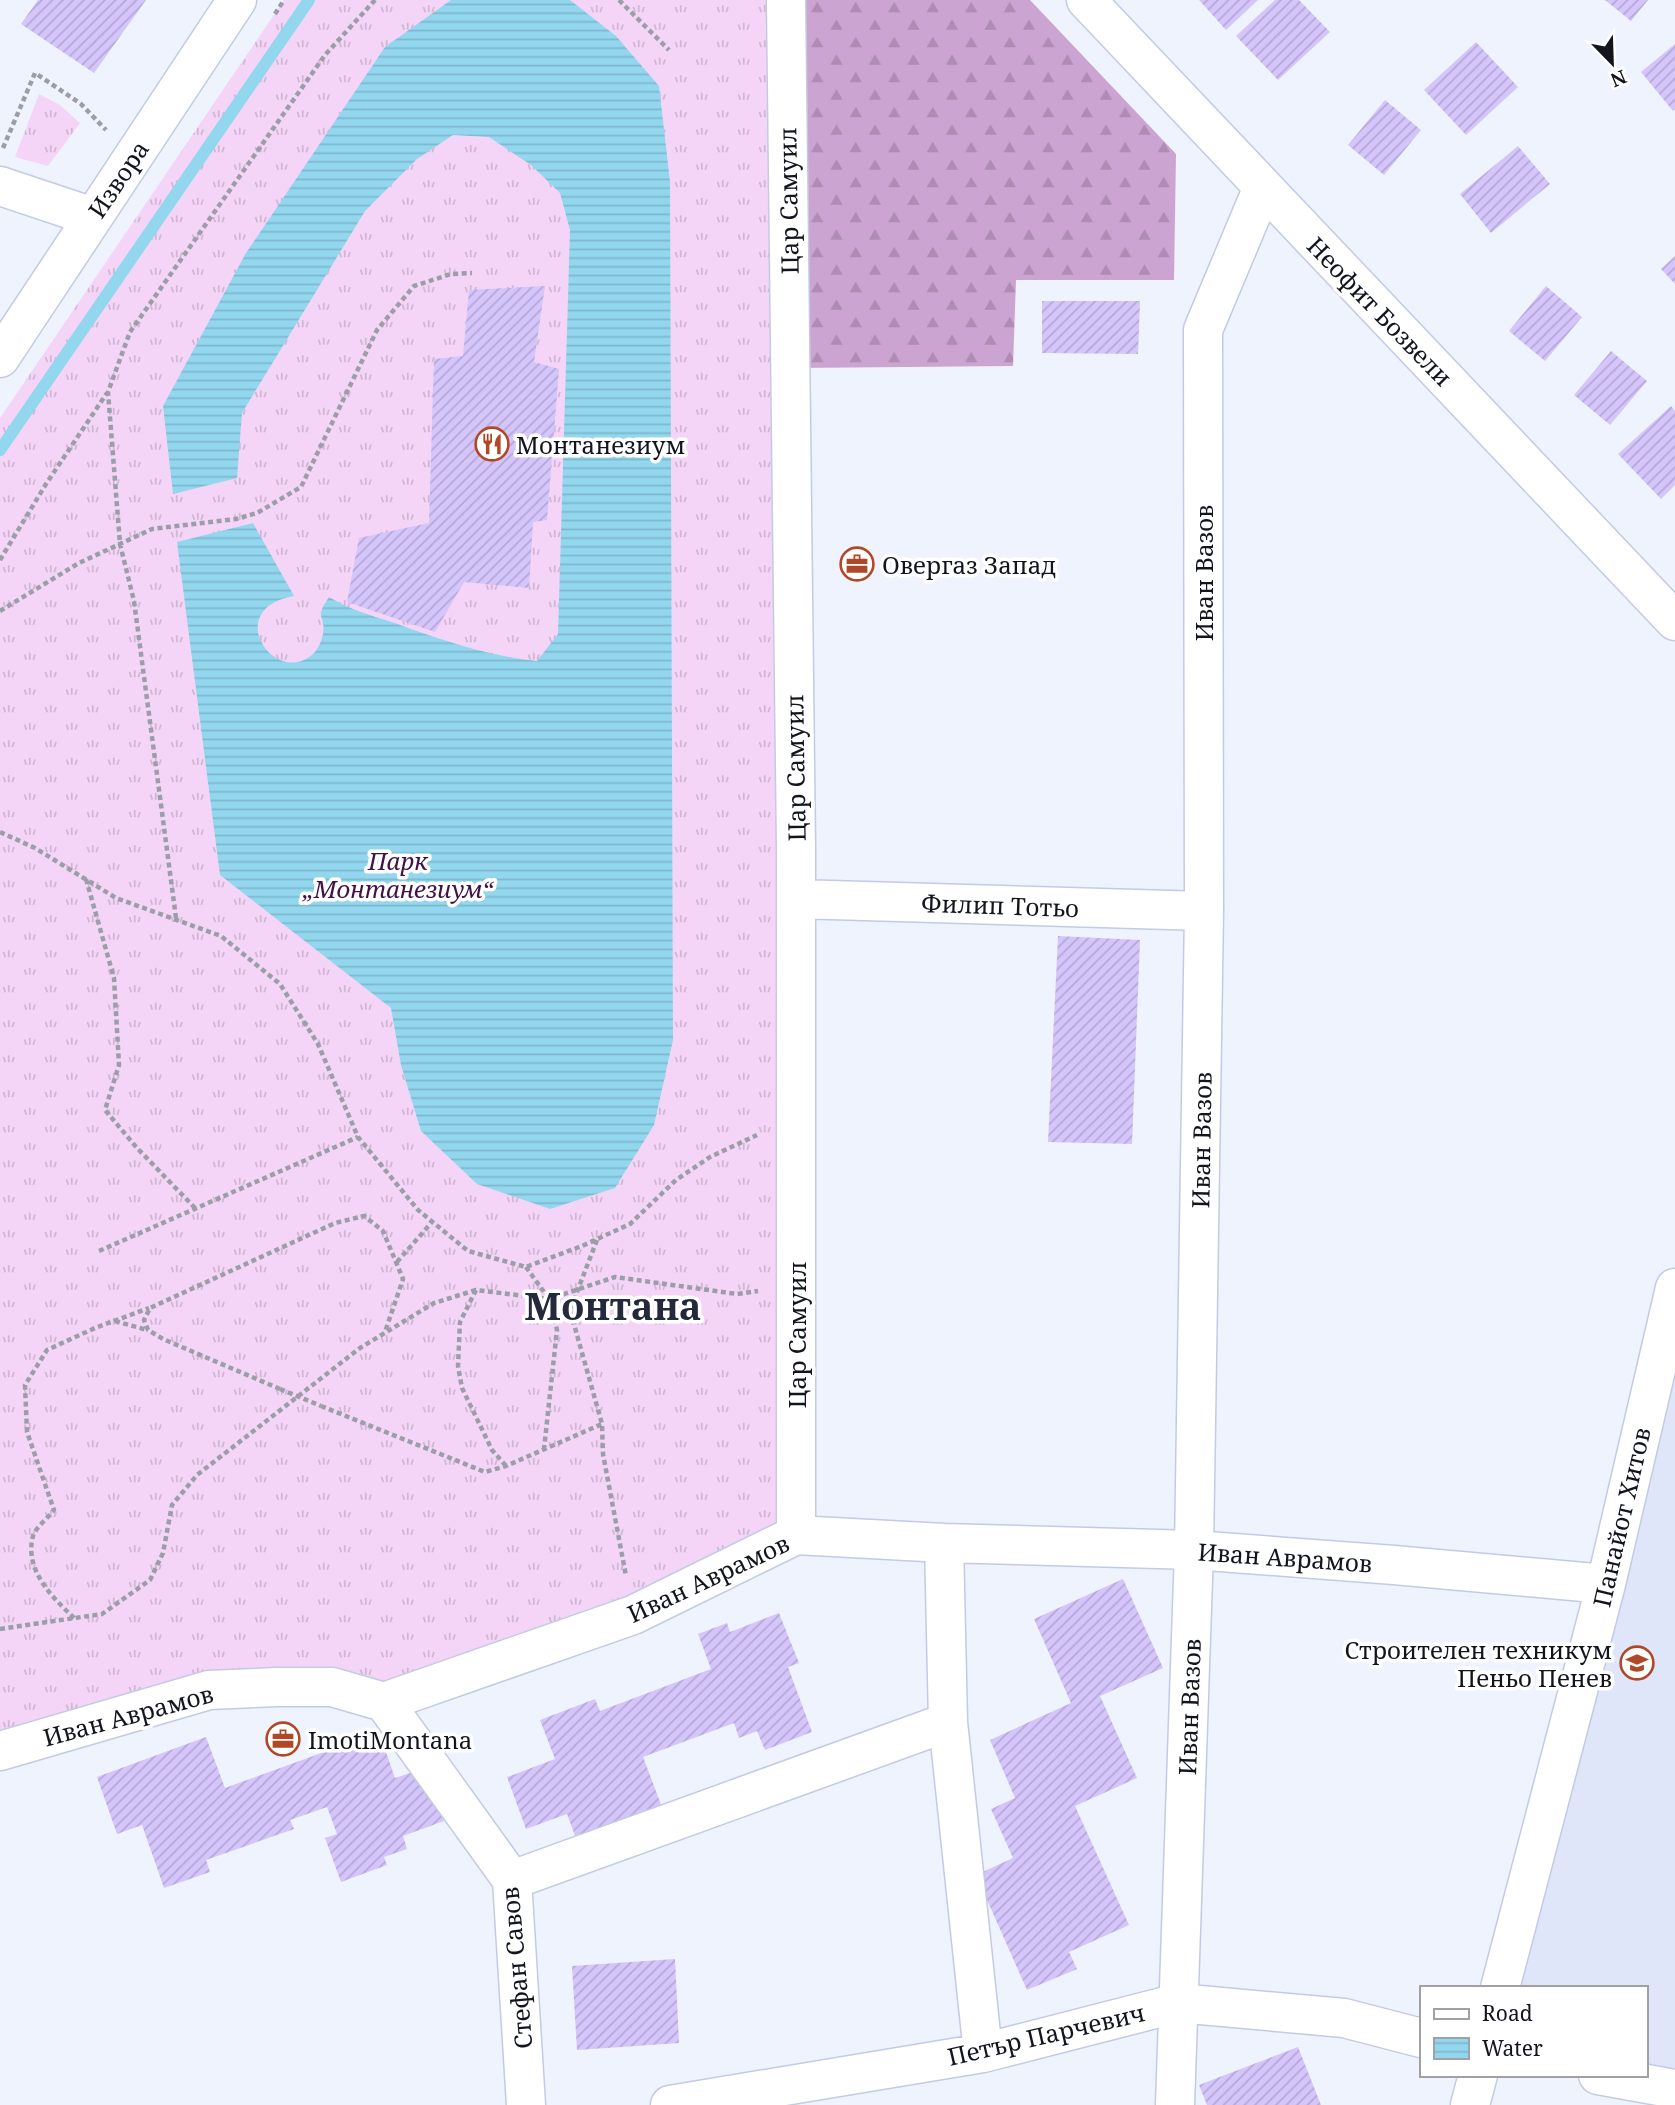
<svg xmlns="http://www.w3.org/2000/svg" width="1675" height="2105" viewBox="0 0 1675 2105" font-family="'Noto Serif',serif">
	<defs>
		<pattern id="grass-tufts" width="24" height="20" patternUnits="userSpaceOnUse" patternTransform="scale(1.75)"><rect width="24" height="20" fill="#f4d5f7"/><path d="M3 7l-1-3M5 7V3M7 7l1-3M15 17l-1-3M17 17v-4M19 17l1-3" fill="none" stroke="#d0b6d3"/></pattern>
		<pattern id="forest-firs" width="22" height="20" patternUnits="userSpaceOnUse" patternTransform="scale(1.75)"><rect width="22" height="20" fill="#cca4d1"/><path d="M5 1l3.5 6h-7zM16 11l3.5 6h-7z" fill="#ae8cb3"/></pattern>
		<pattern id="water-rules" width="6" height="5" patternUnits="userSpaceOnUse" patternTransform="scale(1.75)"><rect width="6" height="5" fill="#93d7ef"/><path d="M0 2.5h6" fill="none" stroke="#7eb8cc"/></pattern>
		<pattern id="building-hatch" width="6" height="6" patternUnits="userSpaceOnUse" patternTransform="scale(1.75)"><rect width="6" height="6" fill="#d4c5fb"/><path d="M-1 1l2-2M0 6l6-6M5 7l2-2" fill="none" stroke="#b5a8d7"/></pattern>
	</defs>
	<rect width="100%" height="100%" fill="#eff3fd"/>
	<path fill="#e0e6f9" d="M1675 1338V2077L1645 2072V1988H1521Z"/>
	<path fill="url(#grass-tufts)" d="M284 0H776L796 1535 384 1702 277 1687 0 1751V418Z
		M39 94 60 105 80 123 48 166 15 157Z"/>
	<path fill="url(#forest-firs)" d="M801 0H1030L1176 154 1174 280H1016L1013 366 797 368Z"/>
	<path fill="url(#water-rules)" d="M451 0H570L616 36 659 86 670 182 673 1040 654 1125 615 1188 550 1209 477 1184 421 1131 401 1065 391 1008 220 875 177 542 253 523 294 596C220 609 276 690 314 653 321 645 325 632 323 622 322 618 320 616 321 612 322 607 326 602 329 597 349 609 372 616 395 623 441 640 488 656 537 661L558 634 570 230 560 193 531 165 489 137 453 135 417 159 365 211 242 413 237 478 173 494 163 406 246 253 385 47Z"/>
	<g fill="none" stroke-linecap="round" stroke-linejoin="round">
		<path stroke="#93d7ef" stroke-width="12" d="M0 450 309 0"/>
	</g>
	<path fill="url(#building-hatch)" d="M38 0H146L94 73 21 24Z
		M1199 0H1258L1226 30Z
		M1275 0H1299L1330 32 1278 80 1236 36Z
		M1605 0H1648L1631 21Z
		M1476 42 1518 87 1466 135 1424 90Z
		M1675 44V109L1673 111 1641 72Z
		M1385 100 1421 130 1384 175 1348 145Z
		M1518 146 1550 184 1491 233 1460 194Z
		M1675 256V284L1661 269Z
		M545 286 534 362 559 369 547 520 533 522 529 588 464 582 435 632 347 602 359 538 429 523 434 359 463 356 469 290Z
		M1546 286 1582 317 1545 361 1509 331Z
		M1042 301H1140L1138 354 1042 353Z
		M1611 351 1647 381 1610 425 1574 395Z
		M1671 406 1675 411V485L1661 499 1618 454Z
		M1058 936 1140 940 1132 1144 1048 1142Z
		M1123 1579 1163 1668 1100 1696 1137 1778 1075 1806 1129 1925 1069 1952 1077 1969 1027 1990 976 1875 1013 1858 991 1809 1015 1798 990 1740 1071 1703 1034 1619Z
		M779 1613 799 1663 788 1667 812 1732 765 1750 757 1731 739 1738 734 1723 643 1757 665 1815 577 1841 567 1814 526 1829 507 1777 555 1759 540 1720 595 1699 600 1711 711 1669 698 1634 727 1623 730 1632Z
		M379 1732 395 1778 425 1768 444 1821 403 1836 407 1849 384 1857 387 1865 341 1882 325 1838 337 1834 327 1807 290 1820 294 1829 206 1860 210 1872 164 1888 142 1825 117 1834 97 1777 206 1737 225 1788Z
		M675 1959 679 2043 577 2050 572 1966Z
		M1298 2047 1321 2105H1207L1199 2085Z"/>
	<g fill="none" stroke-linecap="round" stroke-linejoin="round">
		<defs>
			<path id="street" d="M786 0 796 848V1535
				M1086 0 1675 621
				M0 186 93 217
				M796 899 1204 911
				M944 1543 948 1722
				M384 1702 512 1880 526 2105
				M0 1751 209 1690 277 1687H332L384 1702 633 1615 796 1535 944 1543 1194 1550 1394 1565 1606 1584
				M512 1880 948 1722 983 2053
				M1500 1988 1606 1584 1675 1288
				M1598 2075 1675 2089
				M670 2105 983 2053 1178 2003 1344 2018 1421 2038
				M1175 2105 1194 1550 1204 911 1203 330 1263 187
				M1470 2105 1478 2075"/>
			<path id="secondary" d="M0 358 237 0"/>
		</defs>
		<use href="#street" stroke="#c3cbe4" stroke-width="41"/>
		<use href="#secondary" stroke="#c3cbe4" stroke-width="41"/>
		<path stroke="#9b9ea8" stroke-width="4.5" stroke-dasharray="5 3.5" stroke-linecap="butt" d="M619 0 669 50
			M275 14 284 0
			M3 148 35 73 81 104 106 130
			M0 560 46 484 107 393
			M0 611 79 563 152 529 236 519 257 513 301 487 377 330 414 286 451 274 472 273
			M0 832 35 848 116 898 221 936 280 984 318 1044 358 1137 418 1210 468 1251 526 1267 582 1246 630 1224 676 1180 710 1157 757 1135
			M86 879 114 978 119 1065 105 1110 137 1148 195 1208
			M176 918 134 601 120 544 108 392 130 332 325 55 375 0
			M597 1240 570 1310 602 1424 603 1454 626 1576
			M99 1251 358 1137
			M397 1262 432 1222
			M526 1267 549 1299 557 1330 544 1449
			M476 1290 460 1322 458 1366 462 1388 492 1450 506 1466
			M115 1321 147 1330
			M280 1389 163 1339 148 1330 144 1320 150 1308 335 1223 364 1216 383 1231 403 1279 385 1332
			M321 1406 485 1472 506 1466 602 1424
			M74 1618C52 1597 24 1570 33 1536 36 1527 48 1518 54 1510L27 1432 25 1385 47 1350 95 1328 149 1308
			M0 1629 102 1614 150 1580 163 1553 172 1505 197 1475 360 1348 434 1303 476 1290 549 1299 615 1277 737 1294 758 1291"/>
		<use href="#street" stroke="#fff" stroke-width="38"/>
		<use href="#secondary" stroke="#fff" stroke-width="38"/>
		<path stroke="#9b9ea8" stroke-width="4.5" stroke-dasharray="5 3.5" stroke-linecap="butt" d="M280 1389 321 1406"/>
	</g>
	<defs>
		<symbol id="restaurant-ring" viewBox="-11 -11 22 22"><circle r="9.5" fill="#fff" stroke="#b04827" stroke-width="1.5"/><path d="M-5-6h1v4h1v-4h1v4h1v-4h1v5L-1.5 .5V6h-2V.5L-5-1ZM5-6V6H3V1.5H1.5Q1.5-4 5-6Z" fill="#b04827"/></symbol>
		<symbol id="office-ring" viewBox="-11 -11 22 22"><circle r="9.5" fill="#fff" stroke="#b04827" stroke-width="1.5"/><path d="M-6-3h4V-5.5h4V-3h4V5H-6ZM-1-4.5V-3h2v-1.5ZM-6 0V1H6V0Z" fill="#b04827"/></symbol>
		<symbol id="school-ring" viewBox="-11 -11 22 22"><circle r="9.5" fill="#fff" stroke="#b04827" stroke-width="1.5"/><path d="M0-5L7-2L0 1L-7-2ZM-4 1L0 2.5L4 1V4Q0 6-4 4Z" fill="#b04827"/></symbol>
	</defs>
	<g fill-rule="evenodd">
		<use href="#restaurant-ring" x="473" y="425" width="38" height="38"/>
		<use href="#office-ring" x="838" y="545" width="38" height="38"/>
		<use href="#school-ring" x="1618" y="1644" width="38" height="38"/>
		<use href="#office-ring" x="264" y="1720" width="38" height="38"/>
	</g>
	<g text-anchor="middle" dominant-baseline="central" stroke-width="7" stroke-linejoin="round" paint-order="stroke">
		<g font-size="24" fill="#13151e" stroke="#fff">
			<text transform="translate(118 179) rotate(-56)">Извора</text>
			<text transform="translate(788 201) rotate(-91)">Цар Самуил</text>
			<text transform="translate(1380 311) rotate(46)">Неофит Бозвели</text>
			<text transform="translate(1203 573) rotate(-90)">Иван Вазов</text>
			<text transform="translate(795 768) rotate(-91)">Цар Самуил</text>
			<text transform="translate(1000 905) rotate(2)">Филип Тотьо</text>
			<text transform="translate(1201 1140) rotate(-89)">Иван Вазов</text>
			<text transform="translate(796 1335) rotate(-90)">Цар Самуил</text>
			<text transform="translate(1621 1517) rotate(-77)">Панайот Хитов</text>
			<text transform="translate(1285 1557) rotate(4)">Иван Аврамов</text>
			<text transform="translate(708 1578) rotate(-25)">Иван Аврамов</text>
			<text transform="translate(1189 1707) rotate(-88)">Иван Вазов</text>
			<text transform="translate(128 1715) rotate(-15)">Иван Аврамов</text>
			<text transform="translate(516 1968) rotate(-95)">Стефан Савов</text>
			<text transform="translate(1046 2034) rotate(-13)">Петър Парчевич</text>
		</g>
		<g font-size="24" fill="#13151e" stroke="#fff" text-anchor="start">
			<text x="516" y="444">Монтанезиум</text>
			<text x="882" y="564">Овергаз Запад</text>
			<text x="1612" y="1649" text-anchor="end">Строителен техникум<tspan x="1612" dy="28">Пеньо Пенев</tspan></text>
			<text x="308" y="1739">ImotiMontana</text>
		</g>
		<g font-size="24" font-style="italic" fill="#411148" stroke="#fff">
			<text x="398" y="860">Парк<tspan x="398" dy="28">„Монтанезиум“</tspan></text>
		</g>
		<g font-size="38" font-weight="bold" fill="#24293c" stroke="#fff">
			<text x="613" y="1305">Монтана</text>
		</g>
	</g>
	<rect x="1420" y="1986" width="228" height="91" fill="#ffffff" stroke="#a1a1a5" stroke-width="2"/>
	<rect x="1434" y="2009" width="35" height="10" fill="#ffffff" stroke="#a1a1a5" stroke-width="2"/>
	<text x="1482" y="2021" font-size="21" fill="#13151e">Road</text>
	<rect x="1434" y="2038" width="35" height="21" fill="url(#water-rules)" stroke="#a1a1a5" stroke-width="2"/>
	<text x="1482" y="2056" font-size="21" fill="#13151e">Water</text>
	<g transform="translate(1612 63) rotate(157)" stroke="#ffffff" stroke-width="5" paint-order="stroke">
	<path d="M0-5L12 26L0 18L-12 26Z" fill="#13151e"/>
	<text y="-10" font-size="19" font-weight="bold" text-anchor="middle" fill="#13151e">N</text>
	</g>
</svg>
